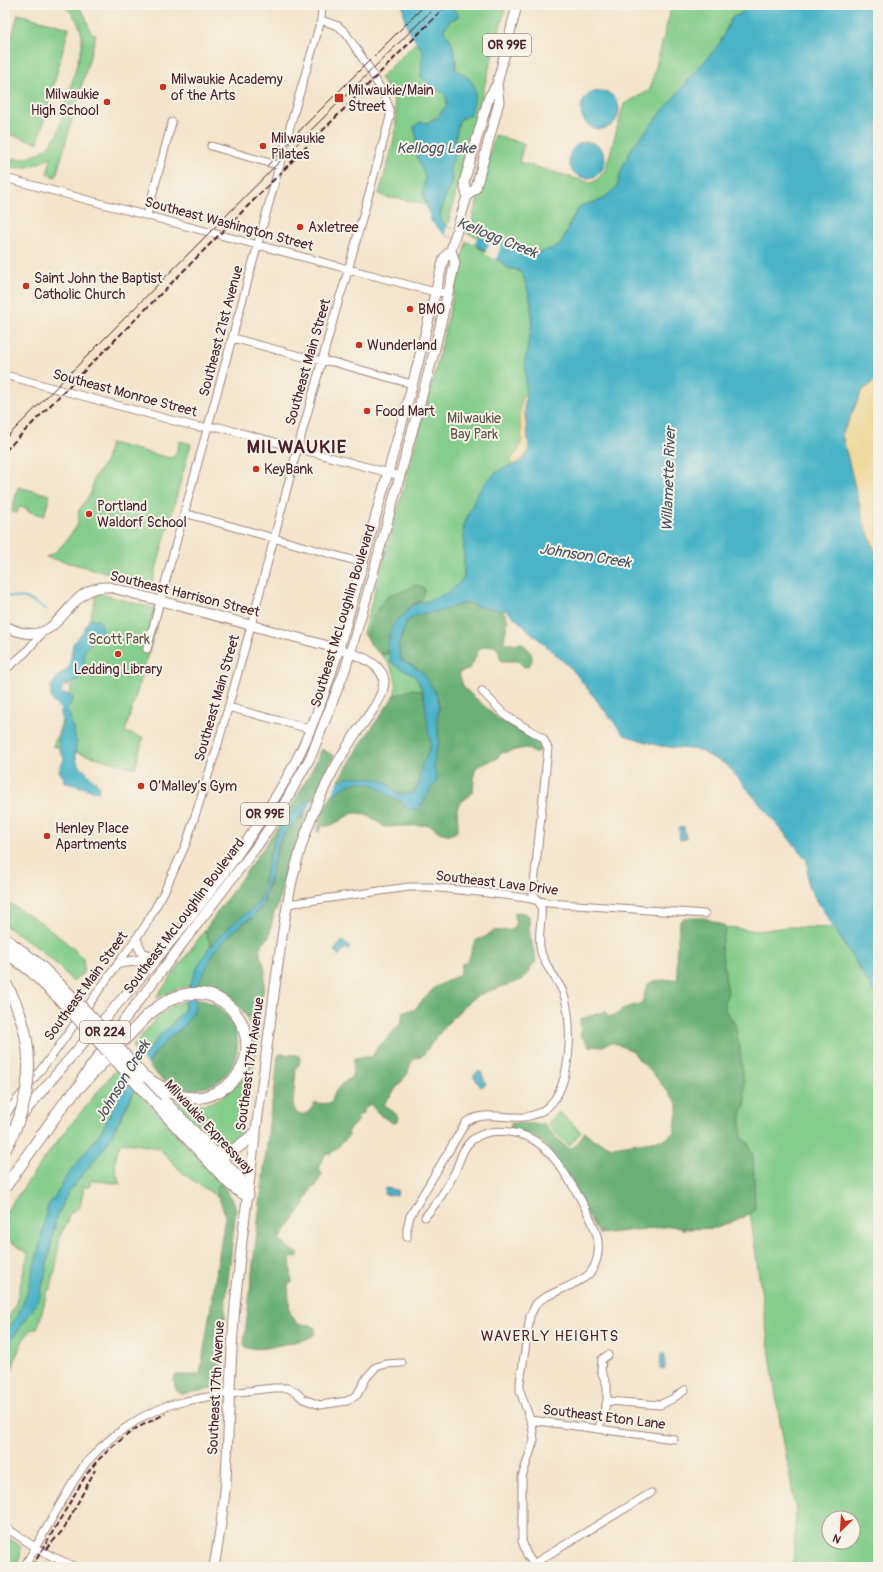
<svg xmlns="http://www.w3.org/2000/svg" width="883" height="1572" viewBox="0 0 883 1572" font-family="Pangolin,sans-serif">
	<rect width="100%" height="100%" fill="#f7f3e8"/>
	<filter id="ink" filterUnits="userSpaceOnUse"><feTurbulence type="fractalNoise" baseFrequency=".025" numOctaves="2"/><feDisplacementMap in="SourceGraphic" scale="8" xChannelSelector="R" yChannelSelector="G"/><feConvolveMatrix kernelMatrix="1 2 1 2 8 2 1 2 1" color-interpolation-filters="sRGB"/></filter>
	<filter id="wash" filterUnits="userSpaceOnUse"><feTurbulence type="fractalNoise" baseFrequency=".012" numOctaves="4" result="noise"/><feDisplacementMap in="SourceGraphic" scale="16" xChannelSelector="R" yChannelSelector="G"/><feGaussianBlur stdDeviation="0.9" result="paint"/><feColorMatrix in="noise" values="0 0 0 0 0 0 0 0 0 0 0 0 0 0 0 0 0 1.4 0 .05"/><feComposite in="paint" operator="in"/></filter>
	<g filter="url(#wash)">
		<rect width="100%" height="100%" fill="#f3e4cb"/>
		<path fill="#84cd8a" stroke="#67765a" fill-rule="evenodd" d="M63 5H77L85 15 91 33 96 35 56 177 47 174 52 156C37 166 23 170 5 167V157C27 163 47 153 58 133L82 46C83 29 77 16 63 5Z
			M451 5H506L447 227 442 221 440 215 447 191 450 168 457 144 455 140C457 133 457 125 460 119L465 118 471 81 455 69C458 58 452 50 451 40L445 33 443 29 447 26 449 21 455 18 458 13 452 8Z
			M672 5H746L741 14 732 17 720 43 622 168 617 187 614 190 602 200 580 206 572 219 560 246C547 250 537 255 524 255L512 244 478 247 500 261 508 268 517 270 522 274 528 288 531 302 532 323 526 357V386L525 406 529 449 516 463 494 474 475 498 464 525V577L455 588 442 596 416 605 376 645 363 634 433 381 462 258 495 135 524 144 519 162 591 183C598 180 602 175 606 168L624 104 650 90Z
			M18 14 69 28 38 143 5 133V63Z
			M416 42 423 50 422 77 434 89 442 92 446 96 447 105C436 118 431 122 414 127L417 139 415 146 425 178 423 192 426 205 397 198H388L379 194C386 167 404 124 392 96 389 90 384 84 380 78Z
			M180 441 191 444 152 584 46 557 56 552 65 542 77 526 78 523 79 510 91 493 94 478 106 461 110 443 170 458 175 456Z
			M18 487 50 495 44 516 27 511 28 509 19 507 17 513 12 512Z
			M97 593 161 610 125 732 143 738 135 768 53 746 58 734Z
			M389 653C392 671 403 665 413 675 418 680 420 686 422 692 415 689 401 693 394 696 399 679 393 666 380 654L384 655Z
			M7 902 42 923 74 949 83 958 84 970 82 974 74 981H72C53 958 30 941 5 926 5 917 10 911 7 902Z
			M728 927 758 931 786 927 834 928 878 998V1567H793L796 1511 777 1404 713 949 718 933ZM829 1518H853V1542H829Z
			M205 930 211 946 196 970 190 986 176 989 157 998V996Z
			M185 1001 184 1011 178 1016 166 1031 161 1033 143 1059 132 1047C146 1031 163 1006 185 1001Z
			M260 1011 257 1026 260 1032C255 1059 251 1086 244 1113 242 1122 243 1133 238 1141 233 1149 222 1150 214 1144L170 1102 172 1100C181 1102 190 1105 200 1104 211 1104 222 1098 230 1091 254 1070 259 1045 246 1016L255 1015Z
			M117 1068 127 1079 103 1129 65 1179 55 1197 48 1205 42 1236 27 1294 17 1317 5 1333V1322L15 1307 28 1253 5 1238V1213L58 1140Z
			M136 1089 222 1184 219 1185 216 1189 218 1197 185 1175 159 1148 121 1142C114 1158 113 1168 121 1184L91 1180 90 1187H84L80 1207 69 1214 68 1222 60 1235 57 1260 51 1289 47 1292 39 1324 36 1329H31L22 1342 16 1357 8 1382 5 1495 6 1352 10 1342 33 1309 40 1295 44 1279 56 1219 67 1194 107 1144Z
			M559 1112 581 1132 569 1146 547 1125Z
			M5 1535 21 1547 20 1549C22 1556 18 1561 15 1567H5Z"/>
		<path fill="#6bb076" stroke="#5a6850" d="M414 585 423 587 425 591 422 600 412 605 406 614 400 618 389 636V653C378 657 370 646 367 636L373 616 385 599 392 594 404 591Z
			M468 602C471 603 474 606 479 607 486 609 505 608 507 617 509 626 504 634 504 642L507 644 522 643C524 645 527 647 529 650 534 656 533 667 524 667L518 661H502L500 659C499 643 491 644 479 649 474 658 473 672 460 672L459 674 464 688 501 721 516 728 522 729 536 736 543 743 539 751 534 753 526 748 501 753 496 759 480 765 475 769 473 791C471 797 462 799 458 806 454 816 467 840 442 833 437 832 434 827 429 825L384 827C381 825 380 823 377 821 373 818 364 814 359 813 347 811 337 828 322 826L319 832H317C318 824 326 804 330 798 337 788 358 779 369 783 382 787 387 797 401 801L405 807 420 808C426 800 428 791 435 784V773L434 769 435 754 439 743 437 718 439 707 437 695 420 670 401 660 398 646 407 621 420 614 441 611Z
			M413 689 422 692 426 706 429 735 431 742 430 749 422 767 421 777 415 791 412 793 401 794 391 788 386 782 380 780 344 779 338 782 364 739 394 696Z
			M322 749 334 756 313 798 287 819 275 840 262 896C255 912 239 918 226 930 220 935 216 941 211 946L205 930C245 871 292 815 322 749Z
			M306 814 287 866 277 908 274 912 269 937C251 952 265 957 265 973 264 986 262 999 260 1011L255 1015 246 1016C236 999 218 987 197 986 204 967 216 947 232 933 242 923 256 918 263 904 266 898 267 891 269 884 276 855 278 830 306 814Z
			M518 912 525 913 529 916V931L536 961 522 980 486 992 469 1001 445 1026 422 1056 414 1059 410 1065 408 1073 384 1104 397 1115 398 1118 396 1122 393 1123 381 1116 370 1104 364 1109 365 1111 357 1118 359 1120 347 1132 350 1135 331 1154 326 1153 319 1169 322 1174 315 1187H312L303 1207 289 1225 279 1240 292 1251 299 1253 297 1257 290 1258 292 1283 288 1284 290 1314 298 1324 311 1325 315 1328V1334L307 1339 267 1348 250 1349 245 1347 244 1344 271 1108 275 1087 278 1056 280 1054 297 1055 300 1057 299 1065 296 1067 293 1105 297 1114C307 1116 310 1111 315 1103 337 1105 328 1101 339 1087 342 1083 347 1080 352 1077L354 1059 359 1057H372L378 1046 384 1042 401 1023 403 1011 414 1010 434 988 460 974 462 964 468 962 474 943 477 940 485 937 493 931 512 930C519 921 513 921 515 913Z
			M684 918H705L725 926 726 930 721 945 728 993 724 1003 725 1010 735 1024 740 1050 746 1104 741 1114V1127L742 1137 748 1143 753 1156 755 1207 752 1213 717 1228 683 1229 672 1226 599 1234 547 1147C536 1136 525 1132 510 1129L511 1123 543 1124 568 1149C578 1147 579 1139 585 1132L593 1139 612 1147 666 1139 674 1132 678 1106 675 1100 648 1068 639 1060 633 1051 614 1043H609L601 1047 588 1046 584 1039 581 1037 580 1019 606 1011 608 1017 618 1014 622 1009 639 1004 643 1000 647 985 653 981 678 979 676 956 680 921Z
			M195 999C250 1004 252 1081 198 1089 188 1091 175 1088 166 1082 159 1078 154 1071 148 1065L156 1052 172 1035 180 1031 194 1012Z
			M222 1184 233 1200 236 1209 226 1298 222 1384 220 1388H218L182 1394 176 1390 174 1381 175 1375H200L225 1217C223 1206 219 1200 216 1189L219 1185Z"/>
		<path fill="#eeda9e" stroke="#9c7c64" d="M878 378V458L875 472 878 480V558L864 523 842 435 862 391Z
			M526 394C525 402 524 409 525 417 527 436 537 457 512 465L511 459C527 443 520 434 520 415 520 409 521 402 522 396Z"/>
		<path fill="#4ab4c8" stroke="#4a6a7a" d="M402 5H451C453 10 458 12 459 17L449 21 447 26 443 29 445 33 451 40C452 50 458 58 455 69 460 72 467 76 471 81 479 89 473 106 470 115L460 119C457 125 457 133 455 140L459 146 450 168C453 176 452 185 447 191L440 215 442 221 447 227 477 237 495 239 512 244 524 255C537 255 547 250 560 246L572 219 580 206 602 200 617 187 622 168 633 146 720 43 732 17 741 14 746 5H878V378L862 391 842 435 864 523 878 558V998L808 886 807 860 727 765 698 750 660 746 624 735 572 669 507 611 479 607 468 602 441 611 420 614 407 621 398 646 401 660 420 670 425 676 437 695 439 707 437 718 439 743 435 754 434 769 437 778 435 784 431 788 424 802 416 810 407 809 401 801 392 798 376 786 371 784 359 782 348 785 298 818 285 832 278 845 263 904 252 918 244 922 230 934 215 951 197 986 194 1012 180 1031 172 1035 153 1055 107 1144 67 1194 56 1219 44 1279 40 1295 33 1309 10 1342 5 1355V1333L17 1317 27 1294 42 1236 48 1205 55 1197 65 1179 103 1129 127 1079 161 1033C171 1028 176 1018 184 1011 186 1007 185 1003 186 999 190 980 199 962 210 947 219 936 229 927 239 919 249 911 257 907 262 896 266 874 269 848 280 828 288 813 307 802 321 793 330 787 340 778 350 777 359 776 372 778 380 780 393 783 391 796 408 794 412 793 414 793 416 790 421 782 420 774 422 766 425 759 430 752 431 744 431 741 429 738 429 735 425 716 428 693 415 677 408 668 393 670 390 658 387 646 388 629 397 620 402 615 407 615 408 608 414 604 420 603 427 601 441 597 455 590 464 577V525L475 498 483 486 494 474 504 468 520 462 526 456 529 449 525 406 526 386 525 362 532 323 531 302 525 281 522 274 518 270 508 268 500 261 475 244 445 235 431 221 423 192 425 177 416 154 415 146 417 139 414 127 420 122 428 123 438 117 447 105 446 96 442 92 434 89 421 77 423 50C416 42 408 31 405 21 403 15 405 11 402 5Z
			M581 110a19 19 0 1 1 38 0a19 19 0 1 1-38 0Z
			M569 160a18 18 0 1 1 36 0a18 18 0 1 1-36 0Z
			M91 618 100 621C108 633 92 639 86 649 82 656 87 665 83 673 80 680 72 681 67 687L65 685C61 687 61 692 63 696L65 693 73 698V699L67 710 70 716V721L74 730 75 738 77 742 75 751 77 762 80 766 97 783 99 786 98 792 64 782V778L59 771 64 759 60 750 58 738 63 725 61 717V709L53 702 51 697V687L59 675 69 668 73 644 84 630 88 621Z
			M684 827 686 839 680 840 679 828Z
			M342 941 350 947 348 950 345 948 339 956 334 951Z
			M477 1072H481L486 1084 481 1087 473 1076Z
			M385 1188 398 1190 397 1196 384 1194Z
			M661 1354H665V1369L660 1368Z"/>
		<path fill="#f3e4cb" d="M447 227 477 237 475 244 445 235Z
			M492 236 503 239 496 260 485 254Z
			M337 780H339L329 800 305 817 315 794Z
			M141 1058 150 1067 138 1090 126 1077Z"/>
		<g fill="none" stroke-linecap="round" stroke-linejoin="round">
			<path stroke="#4ab4c8" stroke-width="2" d="M5 596 26 598 46 609"/>
		</g>
	</g>
	<g filter="url(#ink)">
		<g fill="none" stroke-linecap="round" stroke-linejoin="round">
			<defs>
				<path id="minor" d="M211 146 280 166
					M5 178 435 292 447 293
					M147 215 172 122
					M233 338 311 359 333 362 412 384
					M5 375 182 423 198 427H219L400 476
					M184 513 363 563
					M147 649 291 123 321 20 322 5
					M5 670 25 653 43 632
					M228 707 310 729
					M287 904 409 887H429L479 892 527 898 548 903 705 914
					M5 1115 54 1053 145 926 163 894 186 844 216 751 251 626 295 458 339 299 344 285 390 117V110L385 97 369 68 345 32 338 26 321 20
					M425 1217C437 1203 447 1188 455 1172 460 1161 462 1148 472 1140 491 1125 525 1131 542 1146 560 1160 591 1214 597 1236 600 1248 598 1263 590 1273 583 1282 553 1292 542 1299L536 1304 530 1316 520 1383V1391L532 1425 534 1440 522 1477V1541L527 1555 536 1567
					M407 1237V1228L410 1216 466 1122C489 1107 518 1126 542 1111 573 1093 574 1022 563 992 557 978 545 967 541 952 538 941 540 930 541 919 541 915 542 910 541 907 540 902 536 898 533 894L548 748 543 738 505 715 482 691
					M607 1401V1385L601 1371 602 1359 608 1355
					M530 1420 674 1439
					M599 1428 607 1401 660 1405 672 1399 685 1390
					M5 1527 41 1551 75 1567
					M533 1564 651 1493
					M24 1567 72 1484 85 1464 99 1449 115 1435 142 1417 166 1406 186 1401 229 1393 274 1388H288L296 1392 303 1399 320 1405 347 1401 357 1395 367 1377 376 1367 386 1364 402 1363"/>
				<path id="major" d="M467 196 476 188 499 102 497 84
					M5 626C11 629 18 632 25 633 64 640 68 584 109 587L328 646C345 652 375 657 383 676 389 694 363 722 354 736 324 781 304 829 292 881 280 936 275 991 267 1047 256 1133 243 1220 235 1306 230 1364 229 1421 226 1479 224 1508 219 1538 214 1567
					M136 940 142 953 155 958
					M119 963 157 958
					M81 1080 121 1024 257 846 279 813 311 756 345 670 366 599 433 356 455 263 451 250
					M21 1117C64 1062 113 1011 158 957 206 900 252 839 289 774 325 709 346 624 366 552 381 495 398 439 413 382 424 341 433 300 444 258L451 250 467 196 464 182 489 97 497 84 517 5"/>
				<path id="highway" d="M5 939 37 963 65 990
					M5 951 31 971 59 998
					M148 1083 160 1097 239 1178 248 1195
					M156 1104 230 1184 239 1191 247 1195
					M216 1153H230L255 1134
					M5 1187 66 1101 148 1015C220 950 282 1049 224 1088 211 1097 195 1100 180 1096 167 1092 155 1083 143 1076"/>
			</defs>
			<use href="#minor" stroke="#9e827b" stroke-width="9"/>
			<use href="#major" stroke="#9e827b" stroke-width="11"/>
			<use href="#highway" stroke="#9e827b" stroke-width="13"/>
			<use href="#minor" stroke="#fff" stroke-width="7"/>
			<use href="#major" stroke="#fff" stroke-width="9"/>
			<use href="#highway" stroke="#fff" stroke-width="11"/>
			<path stroke="#4a1f2b" stroke-width="1" d="M266 167 304 126 425 5
				M5 439 303 138 437 5"/>
			<path stroke="#4a1f2b" stroke-width="2" stroke-dasharray="6 3" stroke-linecap="butt" d="M5 451 447 5
				M46 1549 64 1529 95 1470
				M32 1567 86 1475 97 1461 113 1446 135 1429 165 1414"/>
			<defs>
				<path id="highway-bridge" d="M5 983C38 1039 35 1094 5 1150
					M65 990 91 1017 143 1076
					M59 998 156 1104"/>
			</defs>
			<use href="#highway-bridge" stroke="#9e827b" stroke-width="13" stroke-linecap="butt"/>
			<use href="#highway-bridge" stroke="#fff" stroke-width="11"/>
		</g>
	</g>
	<g fill="#c8321e" stroke="#f7f3e8" stroke-width="1.5">
		<circle cx="163" cy="87" r="4"/>
		<rect x="334" y="93" width="10" height="10" rx="2"/>
		<circle cx="107" cy="102" r="4"/>
		<circle cx="263" cy="146" r="4"/>
		<circle cx="300" cy="227" r="4"/>
		<circle cx="26" cy="286" r="4"/>
		<circle cx="410" cy="309" r="4"/>
		<circle cx="359" cy="345" r="4"/>
		<circle cx="367" cy="411" r="4"/>
		<circle cx="256" cy="469" r="4"/>
		<circle cx="89" cy="514" r="4"/>
		<circle cx="118" cy="654" r="4"/>
		<circle cx="141" cy="786" r="4"/>
		<circle cx="47" cy="836" r="4"/>
	</g>
	<g text-anchor="middle" dominant-baseline="central" stroke-width="4" stroke-linejoin="round" paint-order="stroke">
		<g fill="#f7f3e8" stroke="#7e5f64" stroke-width="1">
			<rect x="483" y="34" width="48" height="22" rx="3"/>
			<rect x="241" y="803" width="48" height="22" rx="3"/>
			<rect x="80" y="1021" width="50" height="22" rx="3"/>
		</g>
		<g font-size="13" font-weight="bold" fill="#4a1f2b">
			<text x="507" y="45">OR 99E</text>
			<text x="265" y="814">OR 99E</text>
			<text x="105" y="1032">OR 224</text>
		</g>
		<g font-size="14" fill="#4a1f2b" stroke="#f7f3e8" text-anchor="start">
			<text x="171" y="79">Milwaukie Academy<tspan x="171" dy="16">of the Arts</tspan></text>
			<text x="348" y="90">Milwaukie/Main<tspan x="348" dy="16">Street</tspan></text>
			<text x="99" y="94" text-anchor="end">Milwaukie<tspan x="99" dy="16">High School</tspan></text>
			<text x="271" y="138">Milwaukie<tspan x="271" dy="16">Pilates</tspan></text>
			<text x="308" y="227">Axletree</text>
			<text x="34" y="278">Saint John the Baptist<tspan x="34" dy="16">Catholic Church</tspan></text>
			<text x="418" y="309">BMO</text>
			<text x="367" y="345">Wunderland</text>
			<text x="375" y="411">Food Mart</text>
			<text x="264" y="469">KeyBank</text>
			<text x="97" y="506">Portland<tspan x="97" dy="16">Waldorf School</tspan></text>
			<text x="118" y="669" text-anchor="middle">Ledding Library</text>
			<text x="149" y="786">O’Malley’s Gym</text>
			<text x="55" y="828">Henley Place<tspan x="55" dy="16">Apartments</tspan></text>
		</g>
		<g font-size="14" fill="#4a1f2b" stroke="#f7f3e8">
			<text transform="translate(229 224) rotate(15)">Southeast Washington Street</text>
			<text transform="translate(221 331) rotate(-75)">Southeast 21st Avenue</text>
			<text transform="translate(308 362) rotate(-74)">Southeast Main Street</text>
			<text transform="translate(125 393) rotate(15)">Southeast Monroe Street</text>
			<text transform="translate(185 594) rotate(14)">Southeast Harrison Street</text>
			<text transform="translate(343 616) rotate(-73)">Southeast McLoughlin Boulevard</text>
			<text transform="translate(217 698) rotate(-74)">Southeast Main Street</text>
			<text transform="translate(497 883) rotate(7)">Southeast Lava Drive</text>
			<text transform="translate(184 916) rotate(-53)">Southeast McLoughlin Boulevard</text>
			<text transform="translate(86 986) rotate(-54)">Southeast Main Street</text>
			<text transform="translate(250 1064) rotate(-82)">Southeast 17th Avenue</text>
			<text transform="translate(209 1127) rotate(47)">Milwaukie Expressway</text>
			<text transform="translate(216 1388) rotate(-87)">Southeast 17th Avenue</text>
			<text transform="translate(604 1417) rotate(7)">Southeast Eton Lane</text>
		</g>
		<g font-size="14" fill="#5b5348" stroke="#f7f3e8">
			<text x="474" y="418">Milwaukie<tspan x="474" dy="16">Bay Park</tspan></text>
			<text x="119" y="639">Scott Park</text>
		</g>
		<g font-size="15" font-style="italic" fill="#4a5362" stroke="#f7f3e8">
			<text x="436" y="148">Kellogg Lake</text>
			<text transform="translate(497 238) rotate(22)">Kellogg Creek</text>
			<text transform="translate(669 479) rotate(-88)">Willamette River</text>
			<text transform="translate(585 556) rotate(9)">Johnson Creek</text>
			<text transform="translate(123 1081) rotate(-59)">Johnson Creek</text>
		</g>
		<g font-size="15" letter-spacing="1" fill="#4a1f2b" stroke="#f7f3e8">
			<text x="550" y="1336">WAVERLY HEIGHTS</text>
		</g>
		<g font-size="18" font-weight="bold" letter-spacing="1" fill="#4a1f2b" stroke="#f7f3e8">
			<text x="297" y="447">MILWAUKIE</text>
		</g>
	</g>
	<rect width="883" height="1572" fill="none" stroke="#f7f3e8" stroke-width="20"/>
	<g transform="translate(841 1530) rotate(205)"><circle r="19" fill="#f7f3e8" stroke="#b29e9c"/>
	<path d="M0-3L7 15L0 10L-7 15Z" fill="#c8321e"/>
	<text y="-6" font-size="11" font-weight="bold" text-anchor="middle" fill="#4a1f2b">N</text>
	</g>
</svg>
